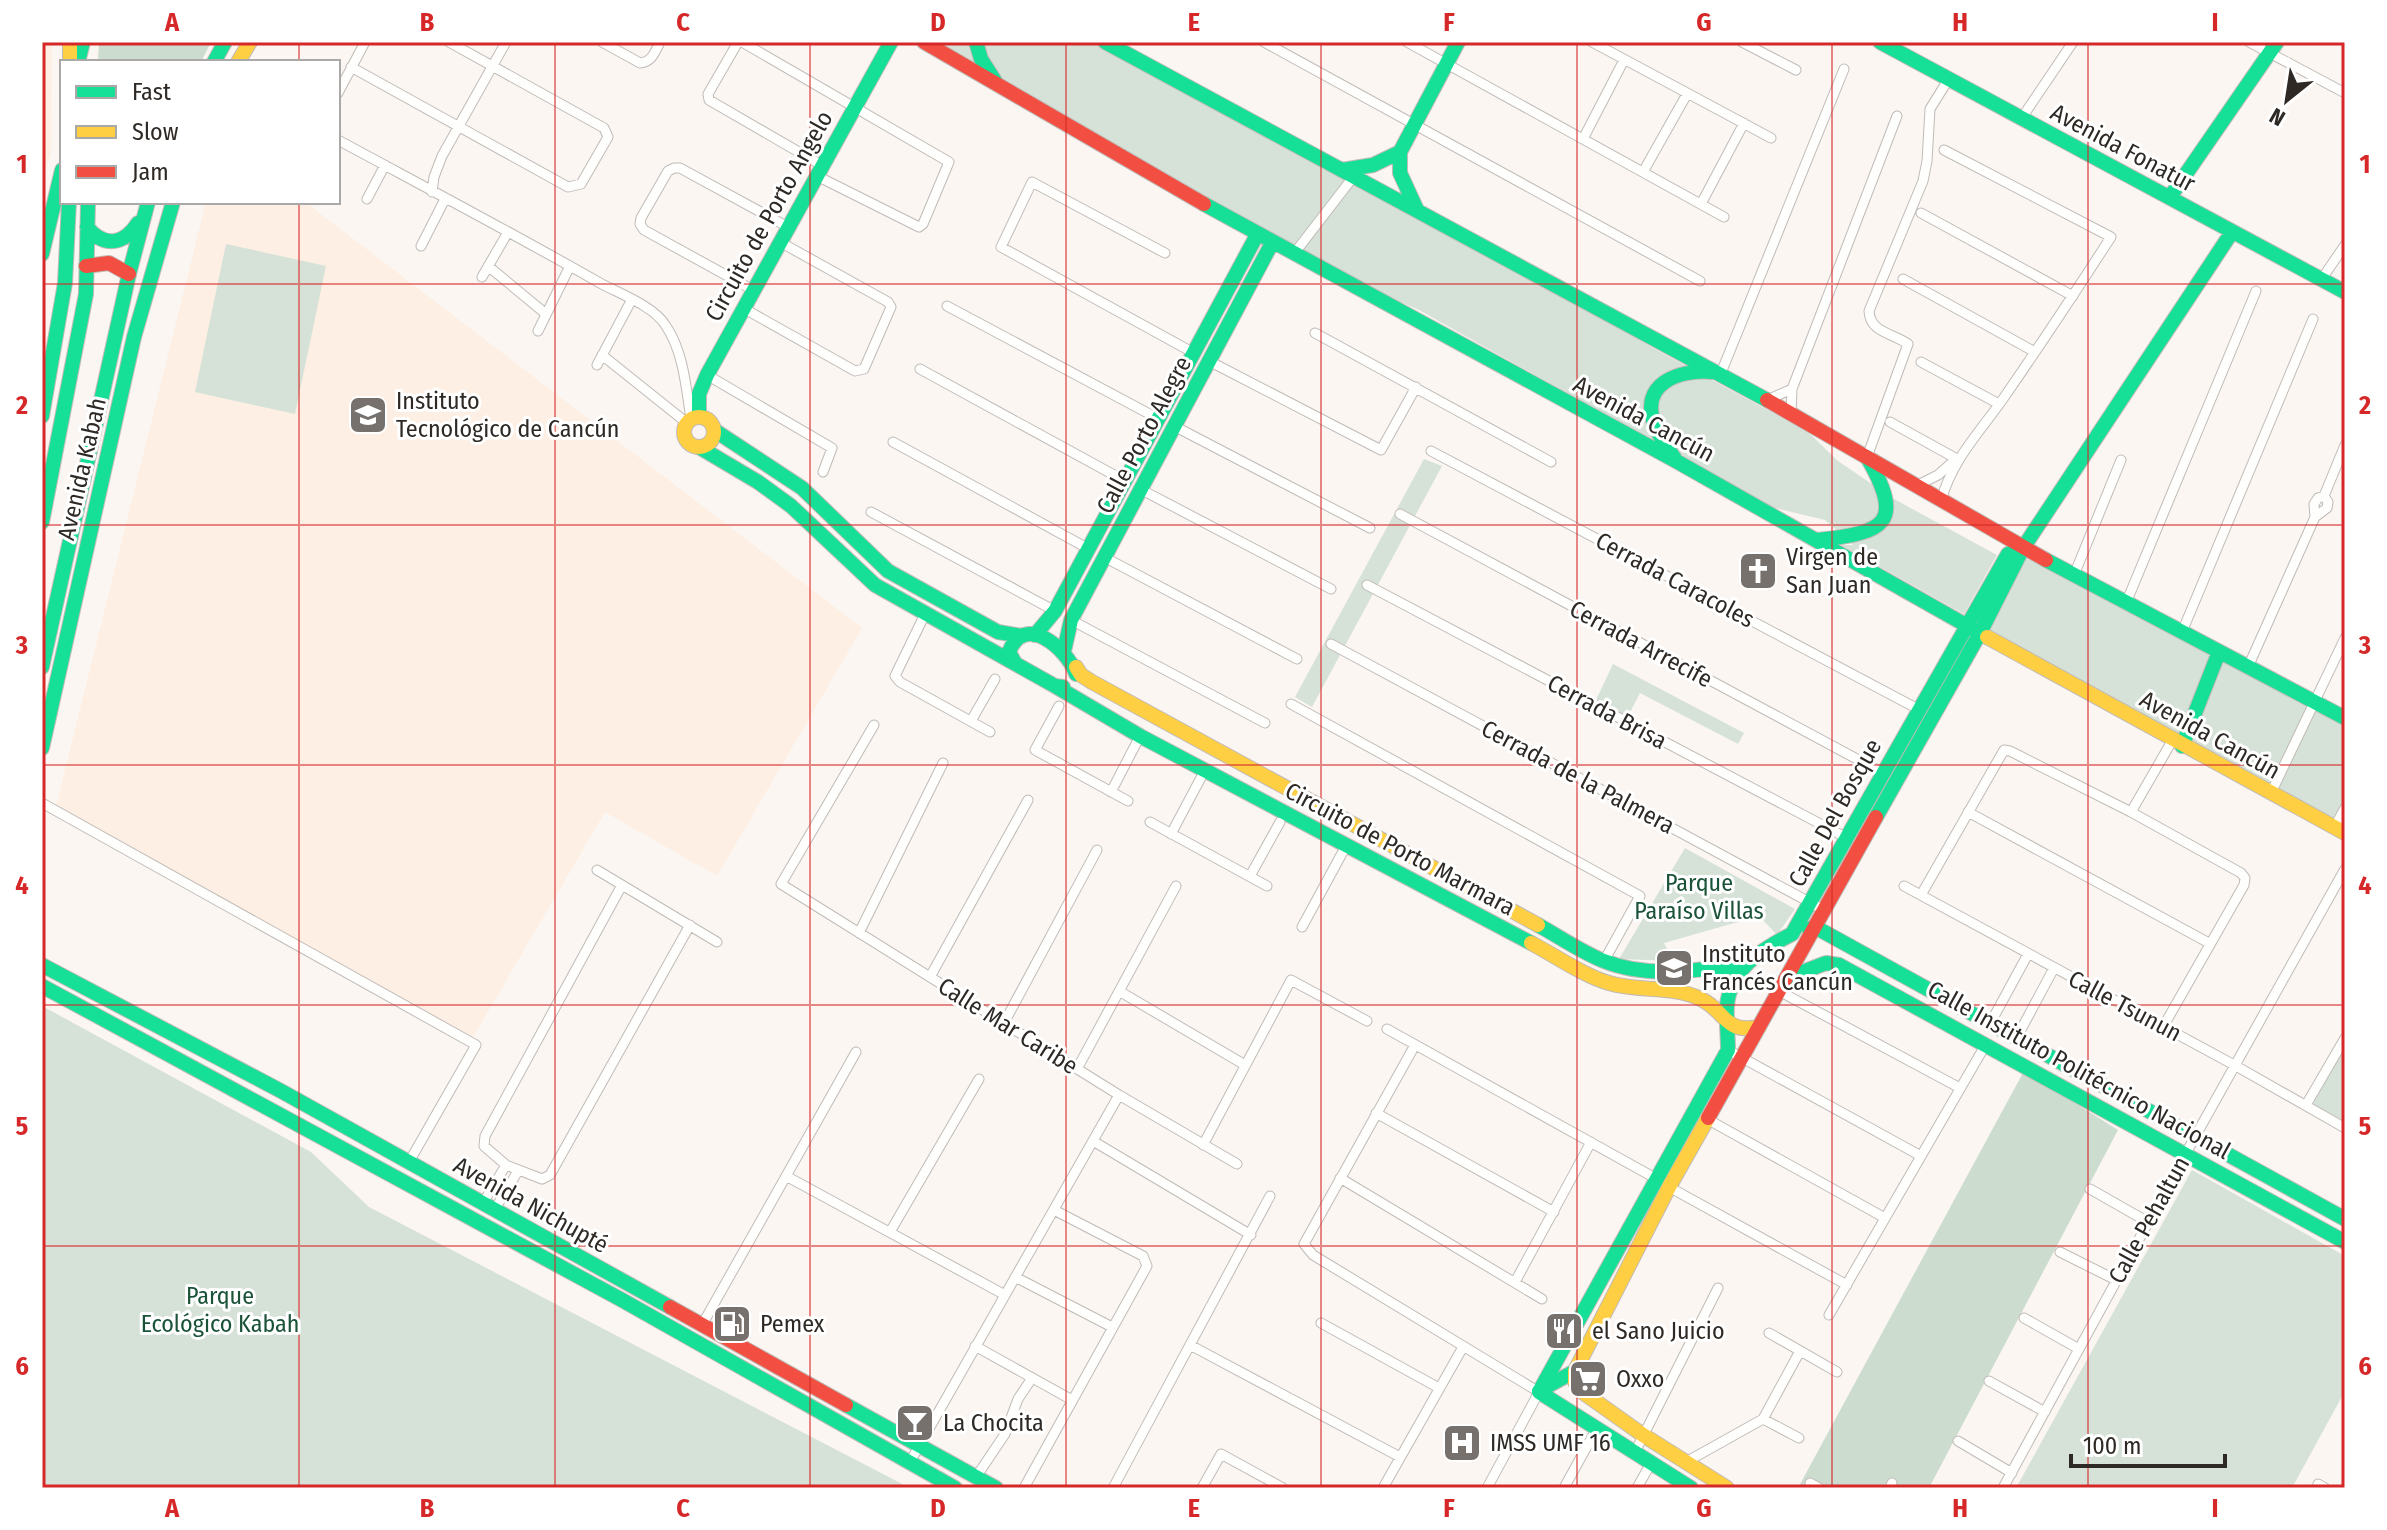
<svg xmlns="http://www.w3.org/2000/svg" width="2387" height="1530" viewBox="0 0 2387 1530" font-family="'Fira Sans Condensed',sans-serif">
	<rect width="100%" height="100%" fill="#fbf6f2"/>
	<path fill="#fdefe3" d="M42 42H52L51 154 42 181Z
		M206 202H305L862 628 717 876 605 812 473 1037 56 806Z"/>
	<path fill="#d6e2d8" d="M922 42H1105L1381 191 1653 348 1808 432 1838 461 1894 499 1997 555 1964 614 1841 545H1853L1825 520 1771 507 1419 310 1293 255Z
		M226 244 326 266 295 414 195 392Z
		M1424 459 1442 466 1312 707 1295 697Z
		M2023 548 2345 717V833L1980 633Z
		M1613 664 1744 733 1738 744 1640 693 1627 718 1596 700Z
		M1685 848 1795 909 1777 935 1759 916 1664 943 1673 961 1619 959Z
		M42 1006 311 1152 369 1207 910 1488H42Z
		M2345 1040V1128L2307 1106Z
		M2192 1170 2345 1256V1391L2292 1488H2016Z"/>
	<path fill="#ccdccf" d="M99 42H211L201 62H98Z
		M2024 1071 2118 1130 1929 1488H1798Z"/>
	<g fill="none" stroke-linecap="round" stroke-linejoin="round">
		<defs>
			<path id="street" d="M602 42 640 63C652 62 655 52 660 42
				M738 42 708 94 709 100 823 166
				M742 42 949 162 923 224 919 227 817 176
				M1264 42 1700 281
				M1407 42 1724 217
				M1592 42 1771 138
				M1742 42 1796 70
				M2249 42 2345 93
				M351 67 568 187 581 184 608 137 604 128 449 42
				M338 93 365 42
				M2021 119 2073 42
				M1583 139 1624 60
				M338 140C425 187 514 234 600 283 620 294 654 306 666 326 684 353 686 388 691 419
				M1643 172 1687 94
				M432 192 434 177 442 156 506 42
				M367 199 385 165
				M1701 204 1744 123
				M1921 213 2073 296
				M421 246 445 199
				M1165 253 1032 182 1001 247 1192 352
				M1293 255 1354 176
				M488 266 546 314
				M482 277 508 232
				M1903 279 2035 352
				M2321 280 2345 245
				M753 290 644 230 640 224 641 218 668 171 674 168H680L788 227
				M947 306 1157 418
				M743 308 855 371 864 369 891 307 888 302 780 242
				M538 331 570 266
				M1315 333 1551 462
				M602 355 687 423
				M1209 361 1381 450 1416 387
				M1921 362 1999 404
				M597 365 631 301
				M920 369 1125 481
				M1721 373 1844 69
				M707 375 832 448 823 472
				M1767 400 1792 389
				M1791 413 1792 389 1897 116
				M1890 422 1957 459
				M1174 426 1370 528
				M893 442 1089 549
				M1431 451 1918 709
				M1867 457 1908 344C1893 333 1870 333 1869 311L1923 181 1927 161 1930 109 1948 80
				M1916 486 1938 475 1954 461
				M1140 489 1331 589
				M1941 501C1952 459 1981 431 2005 396 2041 344 2076 291 2111 237L1944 150
				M871 512 1055 611
				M1400 514 1883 773
				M2315 517 2327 508 2328 502 2324 496
				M1104 557 1297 659
				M2074 575 2121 460
				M1367 585 1847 838
				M2126 603 2256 291
				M925 614 895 676 900 682 990 732
				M1071 620 1265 723
				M2182 632 2313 319
				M1331 644 1824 910
				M2248 667 2315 517 2314 504 2318 498 2324 496 2345 445
				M1291 704 1640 896 1604 961
				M1059 706 1035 750 1128 801
				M971 721 995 679
				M874 725 781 884 1119 1095 1237 1164
				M1111 792 1140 736
				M2271 793 2345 638
				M42 803 476 1045 409 1162
				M1968 812 2209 943
				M2131 812 2172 741
				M1150 822 1267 886
				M2334 828 2345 808
				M1171 834 1205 770
				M597 870 717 942
				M1250 876 1280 822
				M622 885 485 1136 484 1146 506 1165 542 1179 550 1175 690 925
				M1904 886 2236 1066 2345 1128
				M1921 895 2004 750 2010 751 2131 812 2241 873 2245 878 2244 885 2163 1027
				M1302 927 1346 846
				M859 933 943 763
				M930 977 1028 800
				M1119 991 1245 1065
				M1779 991 1960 1088
				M1991 1022 2028 954
				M1004 1023 1097 850
				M1387 1029 1655 1178
				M2017 1037 2054 968
				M1415 1045 1304 1244 1313 1255 1539 1392 1487 1488
				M1728 1050 1921 1156
				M1077 1069 1176 886
				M2306 1105 2345 1038
				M1376 1113 1554 1212
				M1707 1119 1885 1218
				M1093 1141 1251 1235
				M1203 1145 1291 980 1367 1021
				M786 1176 1005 1295
				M1340 1178 1542 1299
				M1669 1187 1847 1285
				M2090 1189 2148 1222
				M483 1203 506 1165
				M495 1209 518 1171
				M890 1232 979 1079
				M2060 1252 2116 1280
				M1015 1277 1112 1327
				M1515 1282 1591 1142
				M1829 1315 1986 1044
				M2024 1318 2079 1349
				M1321 1323 1439 1388
				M702 1325 856 1052
				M1769 1333 1837 1372
				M1190 1345 1400 1457
				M975 1346 1072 1400
				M1989 1381 2045 1412
				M1763 1419 1799 1438
				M1958 1441 2012 1473
				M1635 1452 1718 1288
				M910 1462 1119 1095
				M1686 1462 1763 1419 1800 1351
				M976 1477 1005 1434 1018 1399 1032 1378
				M1810 1483 1819 1488
				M2318 1484 2325 1488
				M1024 1488 1147 1266 1143 1256 1054 1210
				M1113 1488 1270 1196
				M1202 1488 1221 1454 1283 1488
				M1383 1488 1463 1347
				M1564 1488 1597 1428
				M1637 1488 1651 1463
				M1890 1488 1892 1483
				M2003 1488 2196 1135 2345 869"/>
			<path id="fast" d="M976 42 981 59 995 81
				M1105 42 1767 400
				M1880 42 2345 292
				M78 62 83 42
				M214 62 225 42
				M1342 170 1373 165 1400 152
				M2170 197 2277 42
				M1204 204 1676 461 1987 637
				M1417 210 1400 173V152L1458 42
				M87 227C104 248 124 245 138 223
				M42 254 62 170
				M42 416 65 283 69 202
				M699 416V394L707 375 891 42
				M714 430 802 488 888 571 998 632 1022 636
				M699 447 758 482 791 506 875 585 1055 686 1063 687
				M1675 459C1668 448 1659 438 1655 425 1638 384 1679 369 1712 372
				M42 522 86 294 88 202
				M1817 540C1886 533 1905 523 1867 457
				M2046 560 2345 718
				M1035 635 1055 611 1257 235
				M1064 651 1071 620 1272 243
				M1015 663 1009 652C1024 612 1067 648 1076 674
				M42 667 129 274 148 202
				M1055 686 1140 736 1531 943
				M2182 746 2219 652
				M42 748 134 337 173 202
				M1876 817 1980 633 2023 548 2232 232
				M1538 925C1560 937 1581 952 1604 961 1648 979 1700 970 1746 964
				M1809 929 1815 927 2345 1219
				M42 965 281 1091 670 1307
				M1787 978 1826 963 1839 965 2345 1242
				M42 986 622 1300 955 1488
				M1539 1391 1575 1371
				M1539 1392 1728 1050C1728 1035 1726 1020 1727 1006 1730 969 1762 949 1792 934L2008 554 2023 548
				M1539 1392 1691 1488
				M846 1405 996 1488"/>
			<path id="slow" d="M70 42V62
				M238 62 250 42
				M684 432a15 15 0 1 1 30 0a15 15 0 1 1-30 0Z
				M1987 637 2345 833
				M1076 667 1081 675 1092 682 1538 925
				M1531 943C1554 955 1584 976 1609 983 1639 992 1673 985 1701 999 1727 1012 1724 1034 1759 1027
				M1708 1118 1669 1187 1575 1371V1382L1581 1391 1643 1435 1727 1488"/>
			<path id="jam" d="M924 42 1204 204
				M86 266 109 263 129 274
				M1767 400 2046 560
				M1708 1118 1876 817
				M670 1307 846 1405"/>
		</defs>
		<use href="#street" stroke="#c0bbb7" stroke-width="11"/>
		<use href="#fast" stroke="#c0bbb7" stroke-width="16"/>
		<use href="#slow" stroke="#c0bbb7" stroke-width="16"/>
		<use href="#jam" stroke="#c0bbb7" stroke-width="16"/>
		<use href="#street" stroke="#fefefd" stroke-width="9"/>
		<use href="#fast" stroke="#16e098" stroke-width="14"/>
		<use href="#slow" stroke="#ffcf43" stroke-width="14"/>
		<use href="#jam" stroke="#f24e42" stroke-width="14"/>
	</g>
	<path fill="none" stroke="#d62828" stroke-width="2" stroke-opacity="0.55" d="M299 42V62M555 42V1488M810 42V1488M1066 42V1488M1321 42V1488M1577 42V1488M1832 42V1488M2088 42V1488M299 202V1488M42 284H2345M42 525H2345M42 765H2345M42 1005H2345M42 1246H2345"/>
	<defs>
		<symbol id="university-square" viewBox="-11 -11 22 22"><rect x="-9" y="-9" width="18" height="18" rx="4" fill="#76716c" stroke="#fff"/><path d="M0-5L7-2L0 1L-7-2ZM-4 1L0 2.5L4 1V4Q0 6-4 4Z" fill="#fff"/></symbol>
		<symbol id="church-square" viewBox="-11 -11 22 22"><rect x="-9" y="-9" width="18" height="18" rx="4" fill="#76716c" stroke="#fff"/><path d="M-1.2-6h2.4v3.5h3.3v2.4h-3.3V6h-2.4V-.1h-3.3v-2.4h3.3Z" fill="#fff"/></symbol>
		<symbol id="school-square" viewBox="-11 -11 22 22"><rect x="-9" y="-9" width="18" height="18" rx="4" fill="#76716c" stroke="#fff"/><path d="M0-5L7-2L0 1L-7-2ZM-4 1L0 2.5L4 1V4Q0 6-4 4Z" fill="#fff"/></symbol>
		<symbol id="fuel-square" viewBox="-11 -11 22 22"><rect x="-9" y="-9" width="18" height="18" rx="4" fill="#76716c" stroke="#fff"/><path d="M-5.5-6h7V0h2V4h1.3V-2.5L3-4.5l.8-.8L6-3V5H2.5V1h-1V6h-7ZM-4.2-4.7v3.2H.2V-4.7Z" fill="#fff"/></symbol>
		<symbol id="restaurant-square" viewBox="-11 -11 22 22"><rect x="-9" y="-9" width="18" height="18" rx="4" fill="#76716c" stroke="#fff"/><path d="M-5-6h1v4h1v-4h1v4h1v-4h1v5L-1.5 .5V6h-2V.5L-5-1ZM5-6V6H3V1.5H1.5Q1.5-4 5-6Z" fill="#fff"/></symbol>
		<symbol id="supermarket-square" viewBox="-11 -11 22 22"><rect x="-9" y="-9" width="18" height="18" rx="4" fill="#76716c" stroke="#fff"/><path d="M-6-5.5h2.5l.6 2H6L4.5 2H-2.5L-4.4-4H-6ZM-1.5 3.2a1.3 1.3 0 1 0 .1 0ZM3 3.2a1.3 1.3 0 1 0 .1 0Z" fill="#fff"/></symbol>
		<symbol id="bar-square" viewBox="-11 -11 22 22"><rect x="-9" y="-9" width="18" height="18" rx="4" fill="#76716c" stroke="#fff"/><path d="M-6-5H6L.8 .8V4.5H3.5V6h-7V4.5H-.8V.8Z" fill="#fff"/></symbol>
		<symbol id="hospital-square" viewBox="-11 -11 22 22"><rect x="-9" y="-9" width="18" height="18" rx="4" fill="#76716c" stroke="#fff"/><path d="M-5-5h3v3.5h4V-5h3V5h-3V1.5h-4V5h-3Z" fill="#fff"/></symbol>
	</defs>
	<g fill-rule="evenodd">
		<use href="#university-square" x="346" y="393" width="44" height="44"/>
		<use href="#church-square" x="1736" y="549" width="44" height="44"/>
		<use href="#school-square" x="1652" y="946" width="44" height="44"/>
		<use href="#fuel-square" x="710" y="1302" width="44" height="44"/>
		<use href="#restaurant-square" x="1542" y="1309" width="44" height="44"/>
		<use href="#supermarket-square" x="1566" y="1357" width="44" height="44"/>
		<use href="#bar-square" x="893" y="1401" width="44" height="44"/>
		<use href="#hospital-square" x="1440" y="1421" width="44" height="44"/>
	</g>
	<g text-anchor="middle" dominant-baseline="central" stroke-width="6" stroke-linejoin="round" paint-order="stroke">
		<g font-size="24" fill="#2e2924" stroke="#fff">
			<text transform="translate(2123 148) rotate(28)">Avenida Fonatur</text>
			<text transform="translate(769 216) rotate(-61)">Circuito de Porto Angelo</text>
			<text transform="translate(1644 419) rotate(28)">Avenida Cancún</text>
			<text transform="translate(1144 435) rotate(-62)">Calle Porto Alegre</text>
			<text transform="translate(82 469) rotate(-77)">Avenida Kabah</text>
			<text transform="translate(1675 580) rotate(28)">Cerrada Caracoles</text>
			<text transform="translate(1641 644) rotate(28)">Cerrada Arrecife</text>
			<text transform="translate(1607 712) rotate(28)">Cerrada Brisa</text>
			<text transform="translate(2210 735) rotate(29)">Avenida Cancún</text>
			<text transform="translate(1578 777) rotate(28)">Cerrada de la Palmera</text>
			<text transform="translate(1835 813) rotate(-61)">Calle Del Bosque</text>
			<text transform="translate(1400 849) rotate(28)">Circuito de Porto Marmara</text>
			<text transform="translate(2125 1006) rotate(28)">Calle Tsunun</text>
			<text transform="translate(1008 1026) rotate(32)">Calle Mar Caribe</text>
			<text transform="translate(2079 1070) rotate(29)">Calle Instituto Politécnico Nacional</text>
			<text transform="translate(531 1205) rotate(29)">Avenida Nichupté</text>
			<text transform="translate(2149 1220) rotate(-61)">Calle Pehaltun</text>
		</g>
		<g font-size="24" fill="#2e2924" stroke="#fff" text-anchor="start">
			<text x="396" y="401">Instituto<tspan x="396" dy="28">Tecnológico de Cancún</tspan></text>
			<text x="1786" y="557">Virgen de<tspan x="1786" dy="28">San Juan</tspan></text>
			<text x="1702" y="954">Instituto<tspan x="1702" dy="28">Francés Cancún</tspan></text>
			<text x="760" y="1324">Pemex</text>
			<text x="1592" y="1331">el Sano Juicio</text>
			<text x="1616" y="1379">Oxxo</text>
			<text x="943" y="1423">La Chocita</text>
			<text x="1490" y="1443">IMSS UMF 16</text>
		</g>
		<g font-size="24" fill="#1a5338" stroke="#fff">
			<text x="1699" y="883">Parque<tspan x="1699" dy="28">Paraíso Villas</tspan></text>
			<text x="220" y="1296">Parque<tspan x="220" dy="28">Ecológico Kabah</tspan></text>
		</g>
	</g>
	<rect width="2387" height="1530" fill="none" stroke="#ffffff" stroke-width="88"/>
	<rect x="60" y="60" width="280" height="144" fill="#ffffff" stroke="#aba9a7" stroke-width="2"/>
	<rect x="76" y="86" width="40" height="12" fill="#16e098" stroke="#aba9a7" stroke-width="2"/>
	<text x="132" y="100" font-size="24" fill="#2e2924">Fast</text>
	<rect x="76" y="126" width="40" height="12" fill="#ffcf43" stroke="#aba9a7" stroke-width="2"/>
	<text x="132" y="140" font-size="24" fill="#2e2924">Slow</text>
	<rect x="76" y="166" width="40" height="12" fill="#f24e42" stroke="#aba9a7" stroke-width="2"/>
	<text x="132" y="180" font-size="24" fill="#2e2924">Jam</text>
	<g transform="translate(2287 100) rotate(210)" stroke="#ffffff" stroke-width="6" paint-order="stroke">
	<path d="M0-6L14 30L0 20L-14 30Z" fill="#2e2924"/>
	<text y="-12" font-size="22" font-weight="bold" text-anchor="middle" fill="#2e2924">N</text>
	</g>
	<path d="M2071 1454v12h154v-12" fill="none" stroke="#2e2924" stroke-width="4"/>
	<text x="2083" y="1454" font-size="24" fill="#2e2924" stroke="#ffffff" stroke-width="6" paint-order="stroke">100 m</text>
	<rect x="44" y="44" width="2299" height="1442" fill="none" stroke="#d62828" stroke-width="3"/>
	<g font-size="26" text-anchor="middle" font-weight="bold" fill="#d62828">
		<text x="172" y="31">A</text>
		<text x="427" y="31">B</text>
		<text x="683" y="31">C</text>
		<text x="938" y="31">D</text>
		<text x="1194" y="31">E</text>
		<text x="1449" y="31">F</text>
		<text x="1704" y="31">G</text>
		<text x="1960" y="31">H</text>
		<text x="2215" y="31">I</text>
		<text x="22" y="173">1</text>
		<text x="2365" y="173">1</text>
		<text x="22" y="414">2</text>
		<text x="2365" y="414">2</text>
		<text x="22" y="654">3</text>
		<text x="2365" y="654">3</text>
		<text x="22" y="894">4</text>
		<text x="2365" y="894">4</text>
		<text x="22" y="1135">5</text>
		<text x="2365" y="1135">5</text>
		<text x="22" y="1375">6</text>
		<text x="2365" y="1375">6</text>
		<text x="172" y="1517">A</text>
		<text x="427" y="1517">B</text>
		<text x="683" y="1517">C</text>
		<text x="938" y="1517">D</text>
		<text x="1194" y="1517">E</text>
		<text x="1449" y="1517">F</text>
		<text x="1704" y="1517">G</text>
		<text x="1960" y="1517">H</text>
		<text x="2215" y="1517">I</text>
	</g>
</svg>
